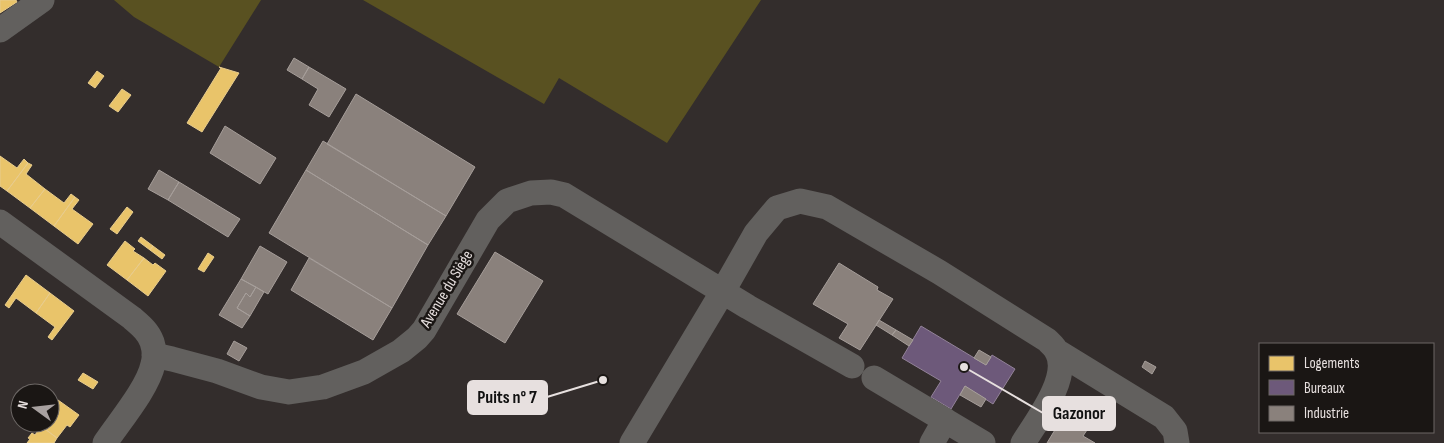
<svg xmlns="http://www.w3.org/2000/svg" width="1444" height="443" viewBox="0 0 1444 443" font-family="'Sofia Sans Condensed',sans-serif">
	<rect width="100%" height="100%" fill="#332d2c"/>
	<path fill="#595121" d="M114 0H261L219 67 134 17Z
		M363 0H761L667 143 559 78 544 104Z"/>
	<path fill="#e9c46a" stroke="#e8cc8d" d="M0 0H16L17 2 0 13Z
		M219 67 239 73 202 132 187 123 221 68Z
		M97 71 104 76 95 88 88 83Z
		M122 89 131 95 118 112 109 106Z
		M0 156 17 168 24 159 28 163 7 191 0 186Z
		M28 163 32 165 26 174 45 189 30 208 7 191Z
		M45 189 64 203 71 194 75 197 54 226 30 208Z
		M75 197 79 200 72 209 93 224 78 244 54 226Z
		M127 207 133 212 117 234 110 229Z
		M141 237 153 246 150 250 138 241Z
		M125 241 135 249 133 251 144 258 127 280 107 265Z
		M153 246 165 255 162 259 150 250Z
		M208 253 214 257 204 272 198 269Z
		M144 258 153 265 155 263 166 271 148 296 127 280Z
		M26 275 50 293 36 313 16 298 9 308 5 305Z
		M50 293 74 311 52 340 48 337 55 327 36 313Z
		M83 373 98 382 93 389 78 380Z
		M58 400 79 415 70 427 67 425 57 438 41 426 43 423H50V409Z
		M41 426 57 438 54 443H27L30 439 28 438 32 433 35 435Z"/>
	<path fill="#6d597a" stroke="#928298" d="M921 326 986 365 992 355 1015 369 993 404 965 386 951 409 931 397 941 381 902 358Z"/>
	<path fill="#8a817c" stroke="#a69e9a" d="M294 58 309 67 302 79 287 70Z
		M309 67 346 89 329 117 309 105 318 89 302 79Z
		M356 94 475 167 446 216 327 144Z
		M225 126 276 158 260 184 210 153Z
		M323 141 446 216 428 245 306 170Z
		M159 170 179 182 168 200 148 189Z
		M306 170 428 245 392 308 269 233Z
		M179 182 240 219 228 237 168 200Z
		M260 246 287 262 268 294 241 279Z
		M495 252 543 281 505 343 457 314Z
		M309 258 392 308 373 340 291 290Z
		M839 263 878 287 877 290 893 299 860 350 839 338 848 324 813 304Z
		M241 279 256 287 250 297 246 293 237 308 250 316 242 328 219 315Z
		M256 287 264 292 250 316 237 308 246 293 250 297Z
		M879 320 896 330 892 335 876 325Z
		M896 330 913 340 909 346 892 335Z
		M234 341 247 348 239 361 227 354Z
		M979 350 991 357 986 365 974 358Z
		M1145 361 1156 367 1152 374 1142 367Z
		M965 386 986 399 981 407 960 395Z
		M1067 410 1091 424 1083 436 1095 443H1047Z"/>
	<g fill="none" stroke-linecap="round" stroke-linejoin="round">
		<path stroke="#62605e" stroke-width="25" d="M0 30 42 0
			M0 222 132 318C140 325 148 331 152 342 154 348 155 357 153 364 148 388 119 422 105 443
			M1058 352 1164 417 1175 431 1177 443
			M154 355 172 359 217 371 261 387 289 392 323 387 364 372 401 351 417 338 424 330 488 220 507 201 531 193 551 192 564 195 748 307 852 366
			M874 378 983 443
			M632 443 723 291 756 233 777 208 800 201 827 207 939 272 1047 340C1050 343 1055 347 1057 352 1071 377 1036 422 1023 443
			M932 443 945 420"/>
	</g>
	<g text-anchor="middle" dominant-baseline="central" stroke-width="5" stroke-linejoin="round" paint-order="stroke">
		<g font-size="16" fill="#e7e0df" stroke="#1a1614">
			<text transform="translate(447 289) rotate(-59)">Avenue du Siège</text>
		</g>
	</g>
	<path fill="none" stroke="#e7e0df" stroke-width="2" d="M603 380L547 397M964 367L1043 413"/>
	<g fill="#e7e0df" stroke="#1a1614" stroke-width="2">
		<circle cx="603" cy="380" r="5"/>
		<circle cx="964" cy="367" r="5"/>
	</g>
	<g fill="#e7e0df" stroke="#e7e0df" stroke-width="2">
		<rect x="468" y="381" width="79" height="33" rx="5"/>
		<rect x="1043" y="397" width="72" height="33" rx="5"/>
	</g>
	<g font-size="18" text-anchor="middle" font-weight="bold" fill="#111">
		<text x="507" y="403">Puits n° 7</text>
		<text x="1079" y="419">Gazonor</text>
	</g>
	<rect x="1259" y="343" width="175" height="90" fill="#1a1614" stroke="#6c6765"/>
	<rect x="1269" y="356" width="25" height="15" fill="#e9c46a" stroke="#6c6765"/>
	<text x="1304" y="368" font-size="15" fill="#e7e0df">Logements</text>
	<rect x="1269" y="380" width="25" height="15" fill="#6d597a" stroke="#6c6765"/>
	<text x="1304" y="393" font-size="15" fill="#e7e0df">Bureaux</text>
	<rect x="1269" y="406" width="25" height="15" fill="#8a817c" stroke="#6c6765"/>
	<text x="1304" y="418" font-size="15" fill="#e7e0df">Industrie</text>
	<g transform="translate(35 408) rotate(285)"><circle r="24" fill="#1a1614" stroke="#6c6765"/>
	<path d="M0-4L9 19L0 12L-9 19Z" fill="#a8a1a0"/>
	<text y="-8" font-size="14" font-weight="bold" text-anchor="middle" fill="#e7e0df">N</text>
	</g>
</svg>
